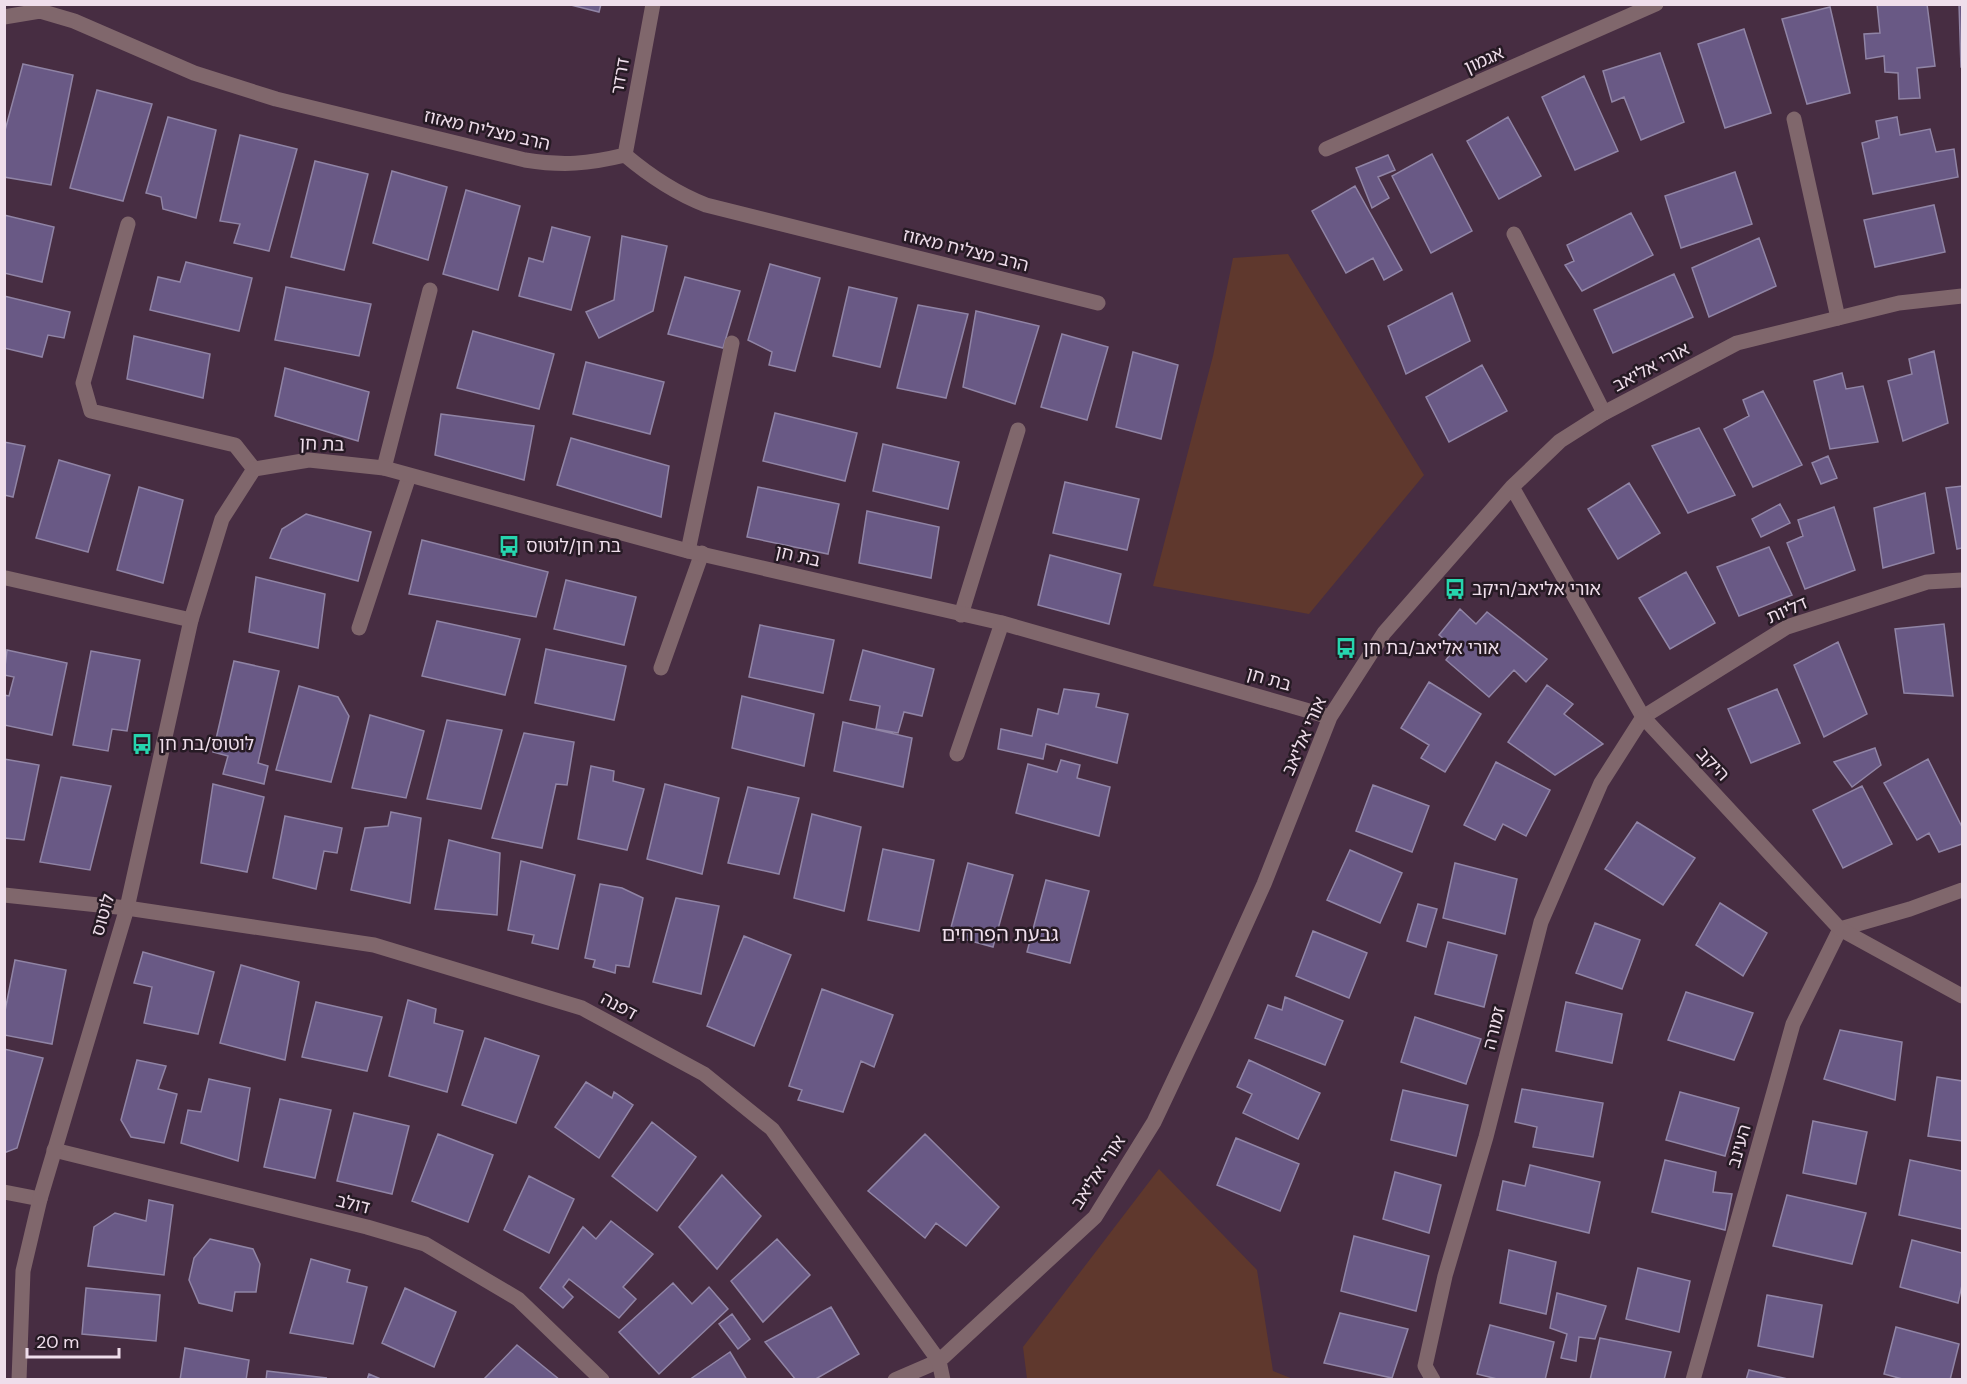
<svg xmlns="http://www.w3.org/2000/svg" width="1967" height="1384" viewBox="0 0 1967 1384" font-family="'DM Sans','Noto Sans Hebrew',sans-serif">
	<rect width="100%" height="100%" fill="#472d42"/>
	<path fill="#5f382d" d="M1288 254 1424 475 1309 614 1153 586 1213 356 1233 258Z
		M1159 1169 1257 1270 1273 1371 1293 1379H1027L1023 1347Z"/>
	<path fill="#695985" stroke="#9084a5" stroke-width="1.5" d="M567 4H601L599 12Z
		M1877 4H1927L1935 66 1917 68 1920 98 1899 99 1898 73 1885 72 1884 56 1866 59 1864 34 1880 33Z
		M1959 4H1962V67H1961Z
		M1830 7 1850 93 1807 104 1782 19Z
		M1744 29 1771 113 1725 128 1698 44Z
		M1660 53 1684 122 1641 140 1624 97 1612 102 1603 71Z
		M23 64 73 75 51 185 4 177V134Z
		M1584 76 1618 151 1575 170 1542 97Z
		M97 90 152 104 123 201 70 188Z
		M168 117 216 130 196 218 163 209 161 197 146 193Z
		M1508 117 1541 176 1499 199 1467 141Z
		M1897 117 1900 135 1930 129 1936 152 1954 149 1958 177 1873 194 1862 143 1879 138 1876 121Z
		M240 135 297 149 269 251 234 243 240 224 220 221Z
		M1432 154 1472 231 1431 253 1392 176Z
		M1388 155 1395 170 1378 177 1389 198 1372 208 1356 168Z
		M315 161 368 174 344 270 291 257Z
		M392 171 447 187 428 260 373 243Z
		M1735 172 1752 224 1681 248 1665 196Z
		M1355 186 1402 270 1384 280 1373 258 1346 273 1312 211Z
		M466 190 520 206 498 290 443 274Z
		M1934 205 1945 252 1875 267 1864 220Z
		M1631 213 1653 255 1582 291 1565 265 1574 261 1567 245Z
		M4 215 54 227 42 282 4 273Z
		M552 227 590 237 571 310 519 296 529 258 543 262Z
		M622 236 667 246 653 311 599 338 586 312 614 300Z
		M1759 238 1776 286 1709 317 1692 268Z
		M186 262 252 278 239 331 150 310 158 277 180 282Z
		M770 264 820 278 795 371 769 365 772 352 748 340Z
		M1674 274 1693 317 1613 353 1594 310Z
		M685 277 740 291 723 348 668 334Z
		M286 287 371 304 359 356 275 340Z
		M849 287 897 298 880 367 833 356Z
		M1452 293 1470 341 1406 374 1388 326Z
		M4 296 70 312 64 338 48 335 42 357 4 348Z
		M918 305 968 314 946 398 897 388Z
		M976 311 1039 326 1015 404 963 387Z
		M473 331 554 354 539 409 457 388Z
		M1062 334 1108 347 1087 420 1041 407Z
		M134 336 210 354 203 398 127 379Z
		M1934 351 1948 423 1903 441 1888 381 1912 374 1909 359Z
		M1133 352 1178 365 1161 439 1116 427Z
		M586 362 664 382 650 434 573 414Z
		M1482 365 1507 411 1449 442 1426 397Z
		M285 368 369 392 358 441 275 416Z
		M1842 373 1846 389 1863 386 1878 442 1830 449 1814 381Z
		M1763 391 1802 465 1753 487 1724 429 1749 416 1743 400Z
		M775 413 857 433 845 481 763 461Z
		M441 414 534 426 524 480 435 455Z
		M1699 428 1735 495 1688 513 1652 446Z
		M571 438 669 466 661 517 557 485Z
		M4 442 25 446 13 497 4 495Z
		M883 444 959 462 948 509 873 491Z
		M1828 456 1837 478 1821 484 1812 463Z
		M59 460 110 475 88 552 36 538Z
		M1065 482 1139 499 1127 550 1053 533Z
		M1629 483 1660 533 1618 559 1588 509Z
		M1962 486V548L1957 549 1946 488Z
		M139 487 183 500 163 583 117 570Z
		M758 487 839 504 828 554 747 537Z
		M1925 493 1934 553 1883 568 1874 508Z
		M1780 504 1790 523 1761 537 1752 519Z
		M1834 507 1855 570 1805 589 1787 543 1803 536 1798 520Z
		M867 511 939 527 931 578 859 563Z
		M306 514 371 532 358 581 270 558 282 529Z
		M422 540 548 572 536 617 409 594Z
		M1769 547 1792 595 1739 616 1717 567Z
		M1050 555 1121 574 1109 624 1038 605Z
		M1686 572 1715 623 1670 649 1639 598Z
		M256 577 325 594 318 648 249 632Z
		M566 580 636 597 624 645 554 629Z
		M1460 609 1476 624 1487 612 1547 659 1526 682 1514 670 1489 697 1446 660 1455 648 1439 635Z
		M437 621 520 639 505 695 422 676Z
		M1944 624 1953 696 1904 693 1895 629Z
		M760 625 834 640 823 693 749 677Z
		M1838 642 1867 714 1824 737 1794 665Z
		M546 649 626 666 614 720 535 703Z
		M7 650 67 663 52 735 4 725V695L9 696 14 677 4 675Z
		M863 650 934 669 922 716 904 712 898 733 876 729 880 706 850 700Z
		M91 651 140 660 127 731 112 729 108 751 73 745Z
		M234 661 279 671 258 763 268 766 264 784 223 774 228 756 213 752Z
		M1429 682 1481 714 1445 772 1421 758 1429 745 1401 728Z
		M1547 685 1573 704 1564 714 1603 744 1555 775 1508 742Z
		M299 686 338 697 349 716 331 782 276 770Z
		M1064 689 1099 694 1096 707 1128 714 1117 763 1046 744 1043 759 998 749 1001 729 1032 736 1038 709 1058 714Z
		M1777 689 1800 743 1751 763 1728 709Z
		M742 696 814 714 804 766 732 748Z
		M370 715 424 731 406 798 352 788Z
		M447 720 502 730 481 809 427 799Z
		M843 722 912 738 903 787 834 771Z
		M524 733 574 742 567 785 556 784 542 848 492 838Z
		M1875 748 1881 765 1852 787 1834 762Z
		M4 759 39 765 24 840 4 838Z
		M1928 759 1962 827V844L1939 852 1929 833 1917 840 1884 783Z
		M1061 760 1080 765 1077 778 1110 787 1099 836 1016 813 1028 764 1057 772Z
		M1496 762 1550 790 1526 836 1503 824 1495 840 1464 825Z
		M591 766 614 771 613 781 644 789 627 850 578 839Z
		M61 777 111 786 90 870 40 862Z
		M213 784 264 797 247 872 201 863Z
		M665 784 719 798 702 874 647 859Z
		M1373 785 1429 806 1412 852 1356 831Z
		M1862 786 1892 844 1843 868 1813 810Z
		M748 787 799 798 779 874 728 863Z
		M391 812 421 818 410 903 351 890 365 828 388 826Z
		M812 814 861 827 844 911 794 898Z
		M285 816 342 828 337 853 324 851 316 889 273 878Z
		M1637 822 1695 858 1663 905 1605 869Z
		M449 840 500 853 497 915 435 909Z
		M883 849 934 860 919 931 868 920Z
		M1350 850 1402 873 1380 923 1327 900Z
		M521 861 575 875 558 949 532 943 534 935 508 930Z
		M968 863 1013 875 993 947 949 935Z
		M1455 863 1517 879 1505 934 1443 918Z
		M1046 880 1089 891 1070 963 1027 952Z
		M600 884 622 888 643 898 629 967 616 965 615 973 593 967 595 960 585 958Z
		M676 898 719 906 701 994 653 982Z
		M1720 903 1767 933 1743 976 1696 945Z
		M1418 904 1437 909 1426 947 1407 941Z
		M1595 923 1640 940 1622 989 1576 973Z
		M1313 931 1367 953 1349 998 1296 976Z
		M744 936 791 955 754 1046 707 1026Z
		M1448 942 1497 955 1484 1007 1435 994Z
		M143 952 214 972 198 1034 144 1023 152 987 134 983Z
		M15 960 66 970 52 1044 4 1035V1016Z
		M241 965 299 982 285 1060 220 1043Z
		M822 989 893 1015 874 1067 861 1061 843 1112 798 1100 802 1090 789 1086Z
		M1686 992 1753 1013 1734 1060 1668 1040Z
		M1285 997 1343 1021 1325 1065 1255 1038 1268 1005 1282 1010Z
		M408 1000 436 1009 434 1023 463 1031 447 1092 389 1076Z
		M316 1002 382 1017 367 1071 302 1057Z
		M1566 1002 1622 1014 1612 1063 1556 1051Z
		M1415 1017 1481 1039 1466 1084 1401 1062Z
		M1840 1030 1902 1042 1895 1100 1824 1079Z
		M485 1038 539 1056 516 1123 462 1105Z
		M4 1049 43 1058 17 1148 4 1153Z
		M137 1060 166 1066 158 1089 177 1094 164 1143 131 1137 121 1120Z
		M1249 1060 1320 1093 1298 1139 1243 1113 1252 1094 1237 1087Z
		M1937 1077 1962 1081V1141L1928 1136Z
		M209 1079 250 1088 238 1161 181 1143 188 1110 201 1112Z
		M586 1082 612 1098 614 1092 633 1105 599 1158 555 1127Z
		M1522 1089 1603 1103 1593 1157 1533 1147 1537 1127 1515 1122Z
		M1403 1090 1468 1105 1456 1156 1391 1140Z
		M1680 1092 1739 1108 1725 1156 1666 1140Z
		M280 1099 331 1110 315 1178 264 1167Z
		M354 1113 409 1126 392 1194 337 1181Z
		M1813 1121 1867 1132 1856 1184 1803 1173Z
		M652 1122 696 1157 657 1211 612 1176Z
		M438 1134 493 1155 468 1222 412 1201Z
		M925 1134 999 1207 966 1246 936 1223 925 1238 868 1191Z
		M1236 1138 1299 1164 1280 1211 1217 1185Z
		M1665 1160 1716 1172 1713 1192 1732 1194 1725 1230 1652 1212Z
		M1910 1160 1962 1171V1229L1899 1215Z
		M1530 1165 1600 1182 1589 1233 1497 1210 1503 1181 1525 1186Z
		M1395 1172 1441 1185 1429 1233 1383 1219Z
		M722 1175 761 1216 717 1269 679 1227Z
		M529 1176 574 1199 549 1253 504 1230Z
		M1787 1195 1866 1213 1852 1264 1773 1246Z
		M149 1200 173 1205 164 1275 88 1266 94 1227 115 1213 146 1221Z
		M611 1221 653 1254 623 1287 636 1299 619 1318 569 1279 563 1287 573 1297 563 1308 540 1288 583 1227 596 1239Z
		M1354 1236 1429 1256 1416 1311 1341 1291Z
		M210 1239 253 1249 260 1264 256 1292H235L232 1311 199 1303 189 1280 194 1258Z
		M777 1239 810 1275 763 1322 731 1281Z
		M1912 1240 1962 1253V1285L1958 1303 1900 1287Z
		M1509 1250 1556 1262 1546 1314 1500 1303Z
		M311 1259 350 1270 347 1282 367 1287 353 1344 290 1333Z
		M1638 1268 1690 1281 1679 1332 1626 1319Z
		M673 1283 692 1304 709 1287 728 1309 659 1374 619 1332Z
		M86 1288 160 1295 156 1341 82 1334Z
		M405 1288 456 1312 434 1367 382 1343Z
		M1557 1293 1606 1306 1595 1339 1579 1337 1576 1361 1561 1358 1567 1334 1550 1328Z
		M1767 1295 1822 1305 1813 1357 1758 1346Z
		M831 1307 859 1354 814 1380H796L765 1342Z
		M1340 1313 1408 1329 1392 1378 1324 1363Z
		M732 1314 750 1339 738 1349 719 1324Z
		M1490 1325 1554 1342 1545 1380H1501L1477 1374Z
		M1896 1327 1959 1344 1950 1380H1906L1884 1374Z
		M1600 1338 1671 1352 1664 1380H1590Z
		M517 1345 560 1380H483Z
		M185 1348 249 1360 246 1380H180Z
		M730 1352 747 1380H689Z
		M1749 1370 1792 1380H1746Z
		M267 1371 327 1378 266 1380Z
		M369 1374 383 1380H367Z"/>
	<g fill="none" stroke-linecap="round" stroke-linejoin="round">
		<path stroke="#80676c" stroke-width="15" d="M1794 119 1838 318
			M128 224 83 383 91 411 235 445 254 469
			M1514 234 1604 413
			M384 468 430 290
			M688 551 732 343
			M6 578 191 620
			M961 615 1018 430
			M359 628 409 476
			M661 668 702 553
			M957 754 1002 623
			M4 895 127 908
			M54 1150 367 1227 425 1244 518 1299 602 1380
			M4 1192 40 1199
			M895 1380 939 1361
			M1433 1380 1425 1366 1445 1276 1486 1137 1541 922 1601 783 1643 717 1787 627 1927 582 1962 580
			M1693 1380 1793 1024 1840 929 1910 909 1962 890"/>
		<path stroke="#80676c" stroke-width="15" d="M4 17 40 11 74 21 194 73 276 99 525 160C563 166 588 164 625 155 651 177 675 193 706 205L1098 303
			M1326 149 1656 4
			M625 155 653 4
			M1512 487 1643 717 1840 929 1962 996
			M127 908 374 945 582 1008 704 1074 772 1129 939 1361 943 1380
			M939 1361 1095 1217 1154 1122 1206 1012 1264 884 1330 717 1384 633 1512 487 1560 441 1604 413 1737 343 1899 303 1962 296
			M19 1380 23 1271 40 1199 127 908 191 620 222 519 254 469 309 460 384 468 688 551 1002 623 1330 717"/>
	</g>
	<defs>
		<symbol id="bus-bare" viewBox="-9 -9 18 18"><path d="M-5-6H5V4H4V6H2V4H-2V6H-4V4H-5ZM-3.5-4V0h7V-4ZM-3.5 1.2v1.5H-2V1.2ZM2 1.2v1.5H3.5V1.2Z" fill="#26d5ae" stroke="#261a24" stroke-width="2.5" paint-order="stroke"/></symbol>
	</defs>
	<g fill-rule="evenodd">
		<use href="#bus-bare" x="494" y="531" width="30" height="30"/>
		<use href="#bus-bare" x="1440" y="574" width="30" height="30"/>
		<use href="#bus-bare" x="1331" y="633" width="30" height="30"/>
		<use href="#bus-bare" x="127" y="729" width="30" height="30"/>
	</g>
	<g text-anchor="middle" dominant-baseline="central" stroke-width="5" stroke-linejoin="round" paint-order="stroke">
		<g font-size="18" fill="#efdeeb" stroke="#261a24">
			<text transform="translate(1484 60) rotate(-24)">אגמון</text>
			<text transform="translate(620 76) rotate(-80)">דרדר</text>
			<text transform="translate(487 130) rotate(13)">הרב מצליח מאזוז</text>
			<text transform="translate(966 250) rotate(14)">הרב מצליח מאזוז</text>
			<text transform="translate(1651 367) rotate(-28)">אורי אליאב</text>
			<text transform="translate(322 444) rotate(2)">בת חן</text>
			<text transform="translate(798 556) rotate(13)">בת חן</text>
			<text transform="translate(1787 610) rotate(-23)">דליות</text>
			<text transform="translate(1269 679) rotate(16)">בת חן</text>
			<text transform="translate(1304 736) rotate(-66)">אורי אליאב</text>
			<text transform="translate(1713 764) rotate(47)">היקב</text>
			<text transform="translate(103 915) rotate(-74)">לוטוס</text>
			<text transform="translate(619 1006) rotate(28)">דפנה</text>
			<text transform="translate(1494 1028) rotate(-76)">זמורה</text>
			<text transform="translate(1739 1146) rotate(-74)">העינב</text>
			<text transform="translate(1098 1172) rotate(-57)">אורי אליאב</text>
			<text transform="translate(353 1204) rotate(14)">דולב</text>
		</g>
		<g font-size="18" fill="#efdeeb" stroke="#261a24" text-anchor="start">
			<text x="526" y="546">בת חן/לוטוס</text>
			<text x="1472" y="589">אורי אליאב/היקב</text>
			<text x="1363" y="648">אורי אליאב/בת חן</text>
			<text x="159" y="744">לוטוס/בת חן</text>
		</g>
		<g font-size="20" fill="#efdeeb" stroke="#261a24">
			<text x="1000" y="934">גבעת הפרחים</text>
		</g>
	</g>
	<rect width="1967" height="1384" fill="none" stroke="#efdeeb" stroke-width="12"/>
	<path d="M27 1348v9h92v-9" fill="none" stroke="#efdeeb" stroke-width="3"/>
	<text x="36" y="1348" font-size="18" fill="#efdeeb" stroke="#261a24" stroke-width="4.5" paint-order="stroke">20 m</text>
</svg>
